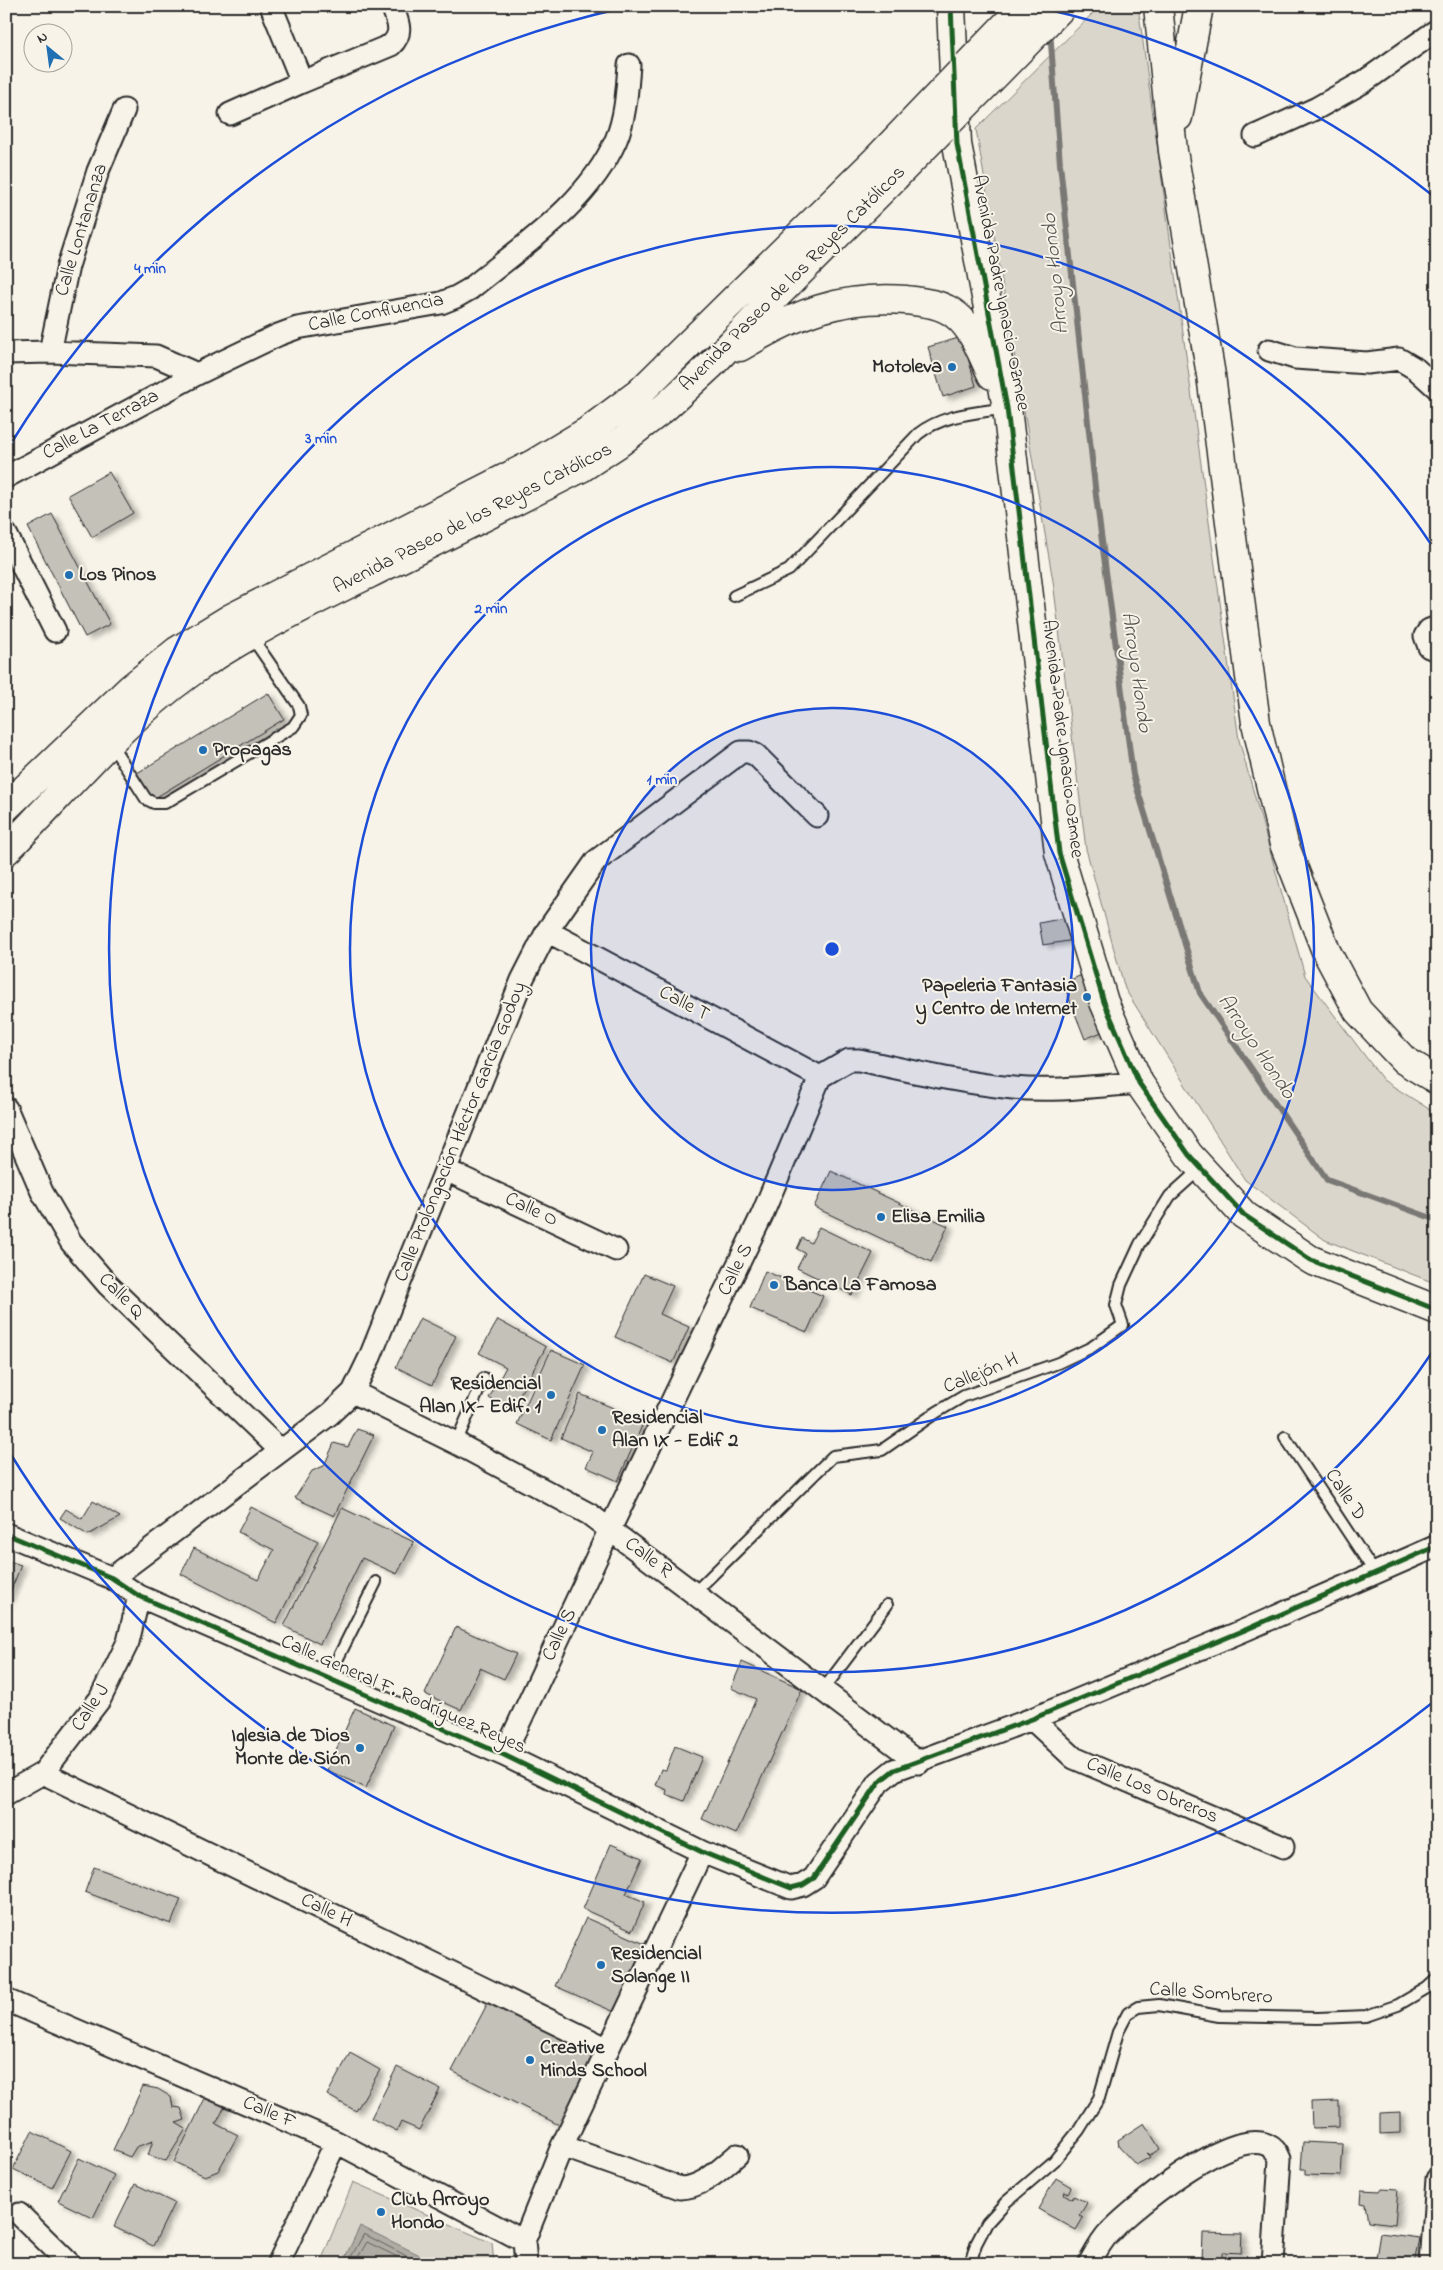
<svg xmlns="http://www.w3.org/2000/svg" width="1443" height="2270" viewBox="0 0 1443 2270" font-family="'Indie Flower',sans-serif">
	<defs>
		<filter id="shadow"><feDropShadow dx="5.5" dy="3" stdDeviation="2.5" flood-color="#0004"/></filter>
	</defs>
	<rect width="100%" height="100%" fill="#f7f3e8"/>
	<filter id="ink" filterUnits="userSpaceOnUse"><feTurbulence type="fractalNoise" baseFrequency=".02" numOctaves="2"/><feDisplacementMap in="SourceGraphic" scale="10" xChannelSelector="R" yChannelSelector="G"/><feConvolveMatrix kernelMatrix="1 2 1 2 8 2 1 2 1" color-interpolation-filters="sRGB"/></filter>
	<g filter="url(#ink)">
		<path fill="#dad6cc" stroke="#82807c" d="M1100 6H1138L1239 740 1305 976 1383 1080 1437 1114V1284L1325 1240 1245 1180 1125 989 1086 849 1053 581 976 129Z
			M353 2182 492 2243 494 2264H320Z"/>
		<path fill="#afaca4" stroke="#7a7874" d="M360 2226 428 2259 426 2264H342Z"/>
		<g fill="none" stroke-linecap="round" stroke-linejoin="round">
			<path stroke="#605f5b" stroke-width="1" d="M347 2264 364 2234 422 2264
				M354 2264 367 2242 412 2264"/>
			<path stroke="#7a7874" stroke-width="6" d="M1050 30 1060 164 1096 496 1133 775 1200 993 1327 1180 1437 1220"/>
		</g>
		<path fill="#c4c1b9" stroke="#2b2b2b" filter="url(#shadow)" d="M962 337 976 386 943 397 928 347Z
			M109 472 133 513 92 537 68 495Z
			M52 514 110 624 85 637 28 527Z
			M268 693 284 719 145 804 129 778Z
			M1070 917 1074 940 1043 945 1039 923Z
			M1089 972 1111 1028 1085 1039 1063 983Z
			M831 1171 948 1226 931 1262 814 1207Z
			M819 1227 873 1253 852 1295 797 1268 805 1253 797 1249 802 1238 811 1243Z
			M765 1271 823 1296 807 1332 750 1308Z
			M644 1274 673 1286 660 1314 689 1327 673 1363 615 1337Z
			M420 1318 456 1336 432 1385 396 1367Z
			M498 1320 546 1347 511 1410 489 1398 506 1367 479 1353Z
			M551 1350 585 1365 551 1440 517 1424Z
			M580 1394 644 1421 618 1481 586 1467 593 1452 561 1438Z
			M357 1429 374 1435 334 1516 295 1498 312 1471 324 1466 334 1443 348 1447Z
			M93 1501 120 1517 88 1535 60 1518 66 1509 82 1519Z
			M251 1507 318 1541 276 1623 181 1574 194 1548 258 1580 274 1550 238 1532Z
			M342 1508 414 1542 397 1574 362 1558 320 1644 284 1626Z
			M6 1560 21 1565 6 1603Z
			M456 1627 516 1654 504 1679 480 1668 461 1710 425 1694Z
			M742 1662 802 1689 736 1834 702 1819 756 1699 731 1688Z
			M355 1708 394 1726 366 1788 327 1770Z
			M675 1746 702 1757 684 1801 666 1794 667 1790 655 1785 661 1769 666 1770Z
			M611 1844 642 1858 626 1894 645 1902 632 1931 583 1909Z
			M94 1867 181 1899 171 1924 85 1892Z
			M586 1918 647 1945 617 2013 555 1986Z
			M493 1993 608 2049 569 2130 452 2071Z
			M350 2053 380 2070 356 2111 327 2095Z
			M397 2067 440 2089 419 2130 401 2122 397 2131 371 2118Z
			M143 2086 158 2089 171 2097 173 2107 181 2108 185 2120 176 2123 186 2129 166 2161 148 2155 153 2141 136 2147 130 2157 113 2150Z
			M207 2094 227 2102 216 2124 238 2135 218 2171 205 2176 174 2162Z
			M1339 2101V2127L1312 2128 1311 2102Z
			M1400 2112V2133L1380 2134V2113Z
			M1144 2123 1160 2149 1150 2155 1146 2153 1150 2157 1136 2165 1119 2147 1118 2140Z
			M32 2131 71 2151 52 2188 13 2169Z
			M1303 2142 1343 2144 1341 2176 1305 2175V2169H1301Z
			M79 2158 114 2175 93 2218 58 2201Z
			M1056 2178 1071 2187 1068 2193 1065 2191 1064 2194 1072 2199 1074 2196 1087 2203 1079 2216 1083 2218 1076 2230 1038 2209Z
			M135 2184 174 2203 153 2246 114 2227Z
			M1382 2188 1398 2189 1395 2224 1368 2221 1365 2204 1360 2203 1361 2190 1380 2191Z
			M1203 2233 1242 2234 1241 2253 1222 2252V2262L1202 2261Z
			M1380 2233 1420 2238 1415 2264H1375Z"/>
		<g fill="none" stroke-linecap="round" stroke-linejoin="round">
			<defs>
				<path id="lane" d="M734 596 789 570 918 434C943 414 976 413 1006 408
					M111 744 146 799 154 803H165L293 727 301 715 299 706 251 636
					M1285 1437 1375 1573
					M456 1443 484 1378
					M694 1593 833 1456 882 1450 937 1412 964 1396 1058 1363 1092 1347 1123 1325 1116 1305 1121 1285 1140 1244 1170 1196 1200 1169
					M328 1678 376 1582
					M823 1690 887 1605
					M970 2264 976 2244 987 2223 1006 2202 1054 2161 1079 2130 1099 2098 1118 2032 1128 2013 1138 2007 1159 2005 1219 2016 1318 2018 1366 2016 1398 2005 1427 1988 1437 1979"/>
				<path id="street" d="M302 82 391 45C404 33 398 22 392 6
					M230 114 302 82 271 6
					M1255 136 1317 108 1365 81 1437 30
					M1269 350 1295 358 1367 363 1399 359 1416 369 1437 388
					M50 352 68 266 98 171 124 110
					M6 353 50 352 156 356 197 374 278 335 297 328 441 303 456 297 470 289C522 246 588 204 616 140 626 116 627 90 629 65
					M6 477 197 374
					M6 534 55 631
					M1437 627 1429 630 1425 636 1429 647 1437 650
					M547 931 820 1077
					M6 1108 42 1192 71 1242 108 1285 280 1450
					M446 1170 616 1250
					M353 1392 456 1443 589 1514 919 1763
					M6 1534 112 1578 139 1596 504 1755 702 1852 791 1888 803 1885 814 1878 879 1782 894 1770 1032 1719 1245 1630 1437 1546
					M112 1578 330 1414 353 1392 370 1357 522 980 547 931 596 861 741 752H749L756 755 817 816
					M1032 1719 1074 1758 1283 1847
					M504 1755 610 1529 762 1215 820 1077 849 1060H859C910 1071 961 1083 1013 1088 1055 1092 1098 1086 1139 1083
					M43 1773 608 2049
					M6 1794 43 1773 100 1699 128 1642 139 1596
					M6 2000 336 2142 524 2241
					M562 2146 680 2188C704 2187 719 2170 737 2155
					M19 2214 70 2264
					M278 2264 336 2142
					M526 2264 524 2241 562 2146 702 1852
					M1089 2264C1095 2253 1101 2241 1110 2232 1132 2209 1258 2102 1280 2159L1273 2264
					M1431 2264 1437 2179"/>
				<path id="secondary" d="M951 6 957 144 1007 408 1059 853 1104 1002 1139 1083 1189 1155 1244 1215 1311 1260 1437 1310
					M1158 6 1173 151 1211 375 1256 723 1284 844 1326 951 1358 1011 1404 1060 1437 1080
					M1178 117 1199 6
					M740 347C795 314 841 295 906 300 924 302 943 304 957 316 974 330 982 355 992 375
					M6 807 131 688 177 651 231 618 533 464 588 431 639 393 878 158
					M6 851C66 790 120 723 190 673 248 632 322 597 385 566 451 534 516 501 581 468L619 443 663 409 711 365 780 292 895 177"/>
			</defs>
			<use href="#lane" stroke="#2b2b2b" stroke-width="14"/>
			<use href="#street" stroke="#2b2b2b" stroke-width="25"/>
			<use href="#secondary" stroke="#2b2b2b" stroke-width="31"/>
			<use href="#lane" stroke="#f7f3e8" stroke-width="10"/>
			<use href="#street" stroke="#f7f3e8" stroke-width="21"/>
			<use href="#secondary" stroke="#f7f3e8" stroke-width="28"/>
			<defs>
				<path id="secondary-bridge" d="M878 158 1024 6
					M895 177 1063 6"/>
			</defs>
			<use href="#secondary-bridge" stroke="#2b2b2b" stroke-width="31" stroke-linecap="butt"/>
			<use href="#secondary-bridge" stroke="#f7f3e8" stroke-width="28"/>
			<defs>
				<path id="cycleway" d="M951 6 957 144 1007 408 1059 853 1104 1002 1139 1083 1189 1155 1244 1215 1311 1260 1437 1310
					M6 1534 112 1578 139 1596 504 1755 702 1852 791 1888 803 1885 814 1878 879 1782 894 1770 1032 1719 1245 1630 1437 1546"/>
			</defs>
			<use href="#cycleway" stroke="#f7f3e8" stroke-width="8"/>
			<use href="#cycleway" stroke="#1b5e20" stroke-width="5"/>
		</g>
	</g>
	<circle cx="832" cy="949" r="241" fill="#1d4ed8" fill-opacity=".12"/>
	<g fill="none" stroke="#1d4ed8" stroke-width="2.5">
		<circle cx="832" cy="949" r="241"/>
		<circle cx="832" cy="949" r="482"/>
		<path d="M1435 1348A723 723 0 1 1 1435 550"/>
		<path d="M1432 1703A964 964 0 0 1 10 1453M10 445A964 964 0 0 1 623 8M1041 8A964 964 0 0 1 1432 195"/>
	</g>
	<g fill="#1f6fb2" stroke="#f7f3e8" stroke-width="2">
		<circle cx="952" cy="367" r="5"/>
		<circle cx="69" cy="575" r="5"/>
		<circle cx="203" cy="750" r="5"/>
		<circle cx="1087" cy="997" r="5"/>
		<circle cx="881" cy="1217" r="5"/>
		<circle cx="774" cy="1285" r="5"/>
		<circle cx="551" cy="1395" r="5"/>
		<circle cx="602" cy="1430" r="5"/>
		<circle cx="360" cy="1748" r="5"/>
		<circle cx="601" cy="1965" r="5"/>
		<circle cx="530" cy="2060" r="5"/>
		<circle cx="381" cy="2212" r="5"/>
	</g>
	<g text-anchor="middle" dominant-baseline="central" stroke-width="4" stroke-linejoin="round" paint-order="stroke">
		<g font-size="20" fill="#2b2b2b" stroke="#f7f3e8">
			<text transform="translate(82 230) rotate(-73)">Calle Lontananza</text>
			<text transform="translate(793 279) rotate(-45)">Avenida Paseo de los Reyes Católicos</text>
			<text transform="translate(1000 293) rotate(79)">Avenida Padre Ignacio Ozmee</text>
			<text transform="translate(376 313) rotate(-11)">Calle Confluencia</text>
			<text transform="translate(101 425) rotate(-28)">Calle La Terraza</text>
			<text transform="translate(473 519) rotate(-27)">Avenida Paseo de los Reyes Católicos</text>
			<text transform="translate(1062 739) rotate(83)">Avenida Padre Ignacio Ozmee</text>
			<text transform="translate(684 1004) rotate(28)">Calle T</text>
			<text transform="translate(461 1132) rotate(-68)">Calle Prolongación Héctor García Godoy</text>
			<text transform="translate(531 1210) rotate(25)">Calle O</text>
			<text transform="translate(736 1270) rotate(-64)">Calle S</text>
			<text transform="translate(121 1296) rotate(45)">Calle Q</text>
			<text transform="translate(981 1374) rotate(-22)">Callejón H</text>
			<text transform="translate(1345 1495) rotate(56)">Calle D</text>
			<text transform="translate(648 1558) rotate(37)">Calle R</text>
			<text transform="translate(560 1635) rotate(-65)">Calle S</text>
			<text transform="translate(403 1695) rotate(24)">Calle General F. Rodríguez Reyes</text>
			<text transform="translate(91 1708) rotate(-56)">Calle J</text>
			<text transform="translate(1152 1791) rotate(23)">Calle Los Obreros</text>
			<text transform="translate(326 1911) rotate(26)">Calle H</text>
			<text transform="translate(1211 1994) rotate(4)">Calle Sombrero</text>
			<text transform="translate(269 2113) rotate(23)">Calle F</text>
		</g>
		<g font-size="20" font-weight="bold" fill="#2b2b2b" stroke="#f7f3e8" text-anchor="start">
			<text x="942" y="367" text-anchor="end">Motoleva</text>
			<text x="79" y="575">Los Pinos</text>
			<text x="213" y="750">Propagas</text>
			<text x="1077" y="986" text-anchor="end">Papeleria Fantasia<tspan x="1077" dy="23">y Centro de Internet</tspan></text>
			<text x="891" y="1217">Elisa Emilia</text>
			<text x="784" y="1285">Banca La Famosa</text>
			<text x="541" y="1384" text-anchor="end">Residencial<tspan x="541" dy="23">Alan IX- Edif. 1</tspan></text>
			<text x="612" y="1418">Residencial<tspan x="612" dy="23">Alan IX - Edif 2</tspan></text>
			<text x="350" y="1736" text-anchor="end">Iglesia de Dios<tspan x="350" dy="23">Monte de Sión</tspan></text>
			<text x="611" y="1954">Residencial<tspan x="611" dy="23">Solange II</tspan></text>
			<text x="540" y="2048">Creative<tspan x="540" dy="23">Minds School</tspan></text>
			<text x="391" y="2200">Club Arroyo<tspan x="391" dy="23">Hondo</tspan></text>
		</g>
		<g font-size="21" font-style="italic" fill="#53524f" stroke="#f7f3e8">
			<text transform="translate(1056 274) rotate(-96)">Arroyo Hondo</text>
			<text transform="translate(1136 672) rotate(82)">Arroyo Hondo</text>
			<text transform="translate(1256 1047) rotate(56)">Arroyo Hondo</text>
		</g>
	</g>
	<circle cx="832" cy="949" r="8" fill="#1d4ed8" stroke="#f7f3e8" stroke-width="2.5"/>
	<g font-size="15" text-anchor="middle" font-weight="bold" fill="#1d4ed8" stroke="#f7f3e8" stroke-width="4" stroke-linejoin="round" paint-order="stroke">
		<text x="150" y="273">4 min</text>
		<text x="321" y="443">3 min</text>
		<text x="491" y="613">2 min</text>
		<text x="662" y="784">1 min</text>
	</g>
	<rect width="1443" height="2270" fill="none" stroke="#f7f3e8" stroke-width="25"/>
	<rect x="12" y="12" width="1418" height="2245" fill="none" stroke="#2b2b2b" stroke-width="2" filter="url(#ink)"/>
	<g transform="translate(48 48) rotate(331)"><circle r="24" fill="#f7f3e8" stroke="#a5a39c"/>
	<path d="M0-4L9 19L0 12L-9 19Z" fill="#1f6fb2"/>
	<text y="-8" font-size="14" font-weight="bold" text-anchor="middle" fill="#2b2b2b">N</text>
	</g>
</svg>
